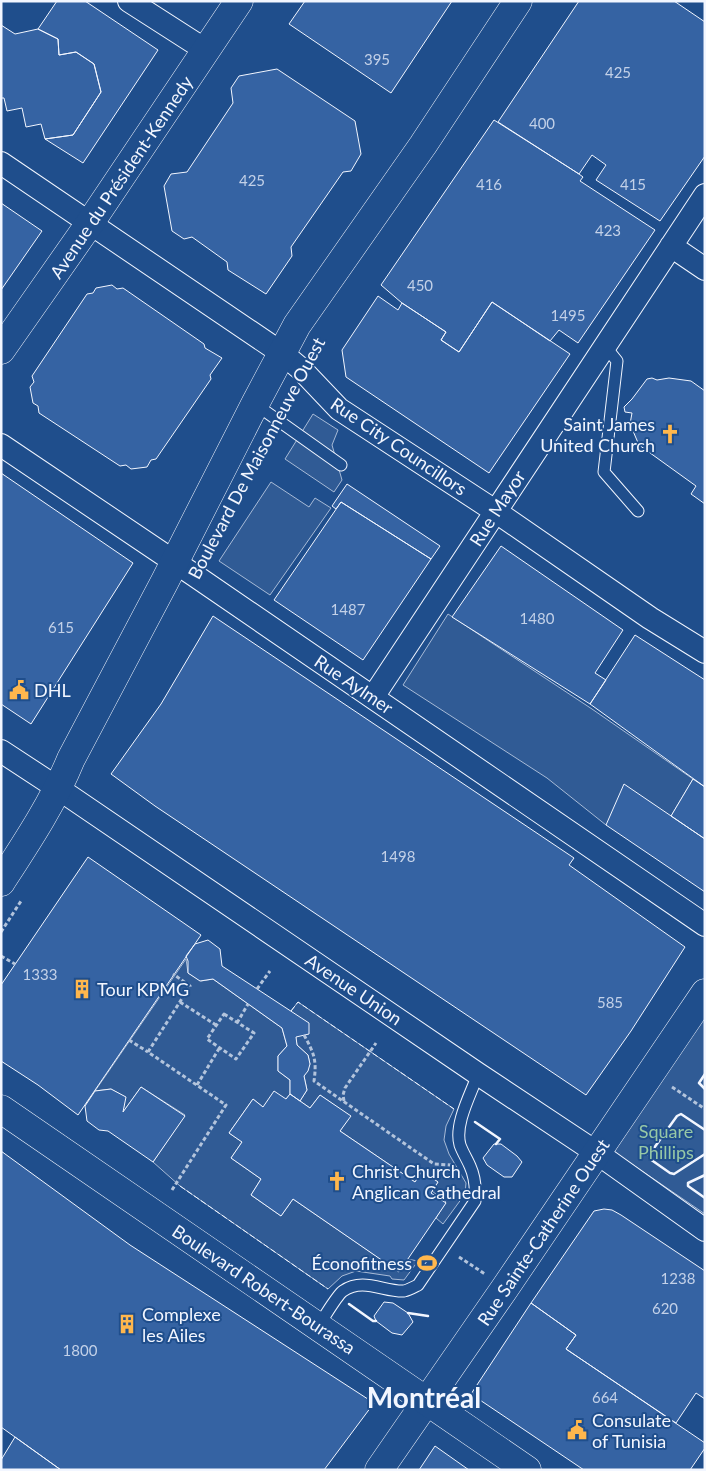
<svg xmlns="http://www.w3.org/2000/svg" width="706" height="1471" viewBox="0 0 706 1471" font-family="Lato,sans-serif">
	<rect width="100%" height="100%" fill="#1f4e8c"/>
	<path fill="#305b95" stroke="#a8bbd7" d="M313 414 338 430 332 445 342 480 334 492 285 459Z
		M271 482 309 507 315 498 331 508 270 595 219 561Z
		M448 614 592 709 693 779 671 816 606 825 547 778 403 685Z
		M186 959 188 973 201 981 213 979 282 1028 287 1046 278 1056V1071L290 1080V1094L286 1099 263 1107 253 1099 229 1133 242 1142 231 1158 261 1179 251 1195 281 1216 293 1199 398 1271 407 1259 418 1261 404 1280 392 1279 390 1276 356 1271 342 1276 328 1289 180 1186 153 1162 185 1115 141 1087 123 1112 125 1097 111 1089 95 1091Z
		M298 1002 454 1109 446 1126 444 1140 449 1154 466 1183 465 1194 443 1224 436 1218 446 1202 432 1191 438 1182 423 1172 415 1182 340 1131 350 1116 320 1095 310 1108 300 1101 307 1090 304 1076 310 1064 308 1055 297 1045 291 1011Z
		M705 1013V1214L614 1152 699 1020Z"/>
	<path fill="#3563a3" stroke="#f2f6ff" d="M57 1H85L158 50 83 163 45 139 73 135 101 92 94 64 76 52 59 55 58 39 38 29Z
		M305 1H452L391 93 289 24Z
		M579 1H674L705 22V156L660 221 596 180 606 165 592 155 579 174 498 122Z
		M1 25 15 34 38 29 58 39 59 55 76 52 94 64 101 92 73 135 45 139 41 124 26 127 22 108 7 111 4 98H1Z
		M277 69 355 121 361 154 351 171 343 172 291 247 292 256 266 294 228 270 227 262 192 237 184 239 172 231 164 186 171 174 187 172 233 103 231 88 239 76Z
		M494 120 579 174 583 177 580 181 655 230 578 343 559 330 550 341 492 302 459 352 441 340 446 332 402 303 381 285Z
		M1 203 42 231 1 290Z
		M112 285 117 289 123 288 204 344 205 348 222 358 210 375 211 379 156 459 151 460 147 467 131 469 126 465 120 466 39 413 38 406 33 403 30 387 34 382 32 376 87 294 93 293 96 288Z
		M378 296 398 310 402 303 446 332 441 340 459 352 492 302 570 354 489 473 346 377 342 350Z
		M652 378 657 380 669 378 691 381 705 391V504L691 494 696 486 639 445 630 424 632 413 625 412 624 407 632 399 647 379Z
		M1 473 133 563 31 724 1 704Z
		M347 484 440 546 431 559 341 502 336 509 332 506Z
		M341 502 431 559 363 660 274 600Z
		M501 546 623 630 595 673 606 680 590 704 452 617Z
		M213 616 574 858 569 865 685 947 631 1031 586 1095 155 806 111 774 161 704Z
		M635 635 705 680V787L590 704Z
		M693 779 705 787V839L671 816Z
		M624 784 705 839V892L606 825Z
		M88 857 201 935 78 1115 38 1085 1 1061V985Z
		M208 940 220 949 222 966 309 1023V1034L296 1037 297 1045 308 1055 310 1064 308 1071 304 1076 307 1090 300 1101 290 1094V1080L278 1071V1056L287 1046 282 1028 213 979 200 981 188 973V961L186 956 195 944Z
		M141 1087 185 1116 153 1162 108 1131 99 1130 87 1121 85 1106 95 1091 111 1089 126 1097 123 1112Z
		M274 1091 286 1099 290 1094 310 1108 320 1095 351 1116 340 1131 415 1182 422 1171 438 1182 431 1193 446 1203 399 1272 293 1199 281 1216 251 1195 261 1179 231 1158 242 1142 229 1133 253 1099 263 1107Z
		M494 1144H501L517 1156 522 1162 512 1177H504L487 1165 483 1158Z
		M1 1151 130 1245 374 1403 324 1470H61L1 1427Z
		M604 1209 612 1210 621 1215 705 1271V1399L696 1393 676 1423 566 1349 576 1335 531 1303 594 1211Z
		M384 1302 393 1303 408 1313 413 1322 402 1335 392 1333 376 1321 374 1316Z
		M531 1303 576 1335 566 1349 705 1443V1448L690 1470H584L471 1394Z
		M15 1437 61 1470H1V1460Z
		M435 1446 469 1470H419Z"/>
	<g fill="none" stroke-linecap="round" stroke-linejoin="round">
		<defs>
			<path id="service" d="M605 346 617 361 604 472 638 511
				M255 404 341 465
				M318 1326C324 1318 337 1295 343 1291 363 1277 384 1292 404 1291 409 1290 414 1287 418 1285L475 1201C476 1189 475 1177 470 1166 467 1159 463 1153 460 1145 454 1124 471 1094 478 1074"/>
			<path id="minor" d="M129 1 207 51
				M1 163 283 354 301 369 339 409 495 511 650 618 705 652
				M671 246 705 269
				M1 445 194 575 705 925
				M373 697 705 195
				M1 751 59 789 478 1074 597 1153 705 1230"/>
			<path id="tertiary" d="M1 350 90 223 239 1
				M1 882C27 842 53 803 71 759L165 581 255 404 297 325 423 145 518 1
				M379 1470 505 1288 705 993"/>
			<path id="secondary" d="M1 1109 527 1470"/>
		</defs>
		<use href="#service" stroke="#f2f6ff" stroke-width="13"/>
		<use href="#minor" stroke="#f2f6ff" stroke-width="24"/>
		<use href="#tertiary" stroke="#f2f6ff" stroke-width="29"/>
		<use href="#secondary" stroke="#f2f6ff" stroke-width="29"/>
		<path stroke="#b3c4dc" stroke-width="3" stroke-dasharray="4 2.5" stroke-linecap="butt" d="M1 932 21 901
			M1 956 15 964
			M257 989 270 971
			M180 1002 216 1025
			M224 1014 254 1033 236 1059 207 1039Z
			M237 1023 248 1004
			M304 1035C314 1053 317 1060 314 1081L434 1164 451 1165
			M129 1040 148 1052
			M197 1085 220 1047
			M672 1087 705 1109
			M344 1101 343 1095 345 1088 376 1043
			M172 1190 226 1105 148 1052 190 986 173 974
			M459 1257 485 1274"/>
		<use href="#service" stroke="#1f4e8c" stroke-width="11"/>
		<use href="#minor" stroke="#1f4e8c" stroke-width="22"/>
		<use href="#tertiary" stroke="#1f4e8c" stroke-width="28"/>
		<use href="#secondary" stroke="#1f4e8c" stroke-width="28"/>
		<path stroke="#f2f6ff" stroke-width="1" stroke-dasharray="6 2.5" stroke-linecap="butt" d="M291 1011 298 1002 454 1109
			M180 1186 328 1289"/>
		<path stroke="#f2f6ff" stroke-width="2.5" d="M705 1074 699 1083 705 1089
			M475 1122 500 1139 496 1144
			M705 1130 681 1114 677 1116 649 1155 650 1159 670 1173 674 1174 705 1154
			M705 1175 688 1183V1186L705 1198
			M349 1304 373 1321H376
			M408 1313 428 1316"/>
	</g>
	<defs>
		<symbol id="church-bare" viewBox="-9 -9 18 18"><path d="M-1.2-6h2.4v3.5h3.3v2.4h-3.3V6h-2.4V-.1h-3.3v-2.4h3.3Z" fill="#ffb74d" stroke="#1f4e8c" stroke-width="2.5" paint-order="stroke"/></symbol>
		<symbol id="civic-bare" viewBox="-9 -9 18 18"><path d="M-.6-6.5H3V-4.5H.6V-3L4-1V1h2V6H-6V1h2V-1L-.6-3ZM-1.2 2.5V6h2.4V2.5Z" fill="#ffb74d" stroke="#1f4e8c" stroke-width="2.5" paint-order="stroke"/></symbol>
		<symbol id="building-bare" viewBox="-9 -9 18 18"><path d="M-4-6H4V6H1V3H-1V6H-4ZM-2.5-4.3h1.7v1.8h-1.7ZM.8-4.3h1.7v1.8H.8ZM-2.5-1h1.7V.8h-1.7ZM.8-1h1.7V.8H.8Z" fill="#ffb74d" stroke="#1f4e8c" stroke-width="2.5" paint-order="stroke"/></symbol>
		<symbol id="stadium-bare" viewBox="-9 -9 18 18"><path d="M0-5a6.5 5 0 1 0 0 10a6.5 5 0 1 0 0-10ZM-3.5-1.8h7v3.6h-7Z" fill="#ffb74d" stroke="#1f4e8c" stroke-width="2.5" paint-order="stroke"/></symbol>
	</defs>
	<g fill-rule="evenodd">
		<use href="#church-bare" x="656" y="420" width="28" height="28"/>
		<use href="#civic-bare" x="5" y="676" width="28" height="28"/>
		<use href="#building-bare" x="68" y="975" width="28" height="28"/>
		<use href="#church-bare" x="323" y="1167" width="28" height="28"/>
		<use href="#stadium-bare" x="413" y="1249" width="28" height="28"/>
		<use href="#building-bare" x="113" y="1310" width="28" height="28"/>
		<use href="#civic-bare" x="563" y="1416" width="28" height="28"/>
	</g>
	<g text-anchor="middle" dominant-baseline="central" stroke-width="4" stroke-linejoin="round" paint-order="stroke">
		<g font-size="15" fill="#c3d1e8">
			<text x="377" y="59">395</text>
			<text x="618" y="72">425</text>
			<text x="542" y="123">400</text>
			<text x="252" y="180">425</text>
			<text x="489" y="184">416</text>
			<text x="633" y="184">415</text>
			<text x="608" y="230">423</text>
			<text x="420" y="285">450</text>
			<text x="568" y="315">1495</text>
			<text x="348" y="609">1487</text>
			<text x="537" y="618">1480</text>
			<text x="61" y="627">615</text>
			<text x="398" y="856">1498</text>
			<text x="40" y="974">1333</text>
			<text x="610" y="1002">585</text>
			<text x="678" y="1278">1238</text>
			<text x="665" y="1308">620</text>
			<text x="80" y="1350">1800</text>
			<text x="605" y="1397">664</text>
		</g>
		<g font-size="18" fill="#f2f6ff" stroke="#1f4e8c">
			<text transform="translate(121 177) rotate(-56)">Avenue du Président-Kennedy</text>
			<text transform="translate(399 446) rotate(34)">Rue City Councillors</text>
			<text transform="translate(256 458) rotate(-62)">Boulevard De Maisonneuve Ouest</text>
			<text transform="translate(497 508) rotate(-57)">Rue Mayor</text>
			<text transform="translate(354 684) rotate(34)">Rue Aylmer</text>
			<text transform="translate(354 989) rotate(34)">Avenue Union</text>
			<text transform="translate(543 1232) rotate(-56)">Rue Sainte-Catherine Ouest</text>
			<text transform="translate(264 1289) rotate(34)">Boulevard Robert-Bourassa</text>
		</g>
		<g font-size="18" fill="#f2f6ff" stroke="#1f4e8c" text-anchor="start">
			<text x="655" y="424" text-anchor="end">Saint James<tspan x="655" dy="21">United Church</tspan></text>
			<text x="34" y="690">DHL</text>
			<text x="97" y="989">Tour KPMG</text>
			<text x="352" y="1171">Christ Church<tspan x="352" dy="21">Anglican Cathedral</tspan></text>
			<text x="412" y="1263" text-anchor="end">Éconofitness</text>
			<text x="142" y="1314">Complexe<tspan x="142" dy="21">les Ailes</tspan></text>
			<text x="592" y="1420">Consulate<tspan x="592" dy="21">of Tunisia</tspan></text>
		</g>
		<g font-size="18" fill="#97c8a6" stroke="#1f4e8c">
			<text x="666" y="1131">Square<tspan x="666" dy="21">Phillips</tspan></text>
		</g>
		<g font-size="28" font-weight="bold" fill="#f2f6ff" stroke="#1f4e8c">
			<text x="424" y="1397">Montréal</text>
		</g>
	</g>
	<rect width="706" height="1471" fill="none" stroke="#f2f6ff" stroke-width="5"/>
</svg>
